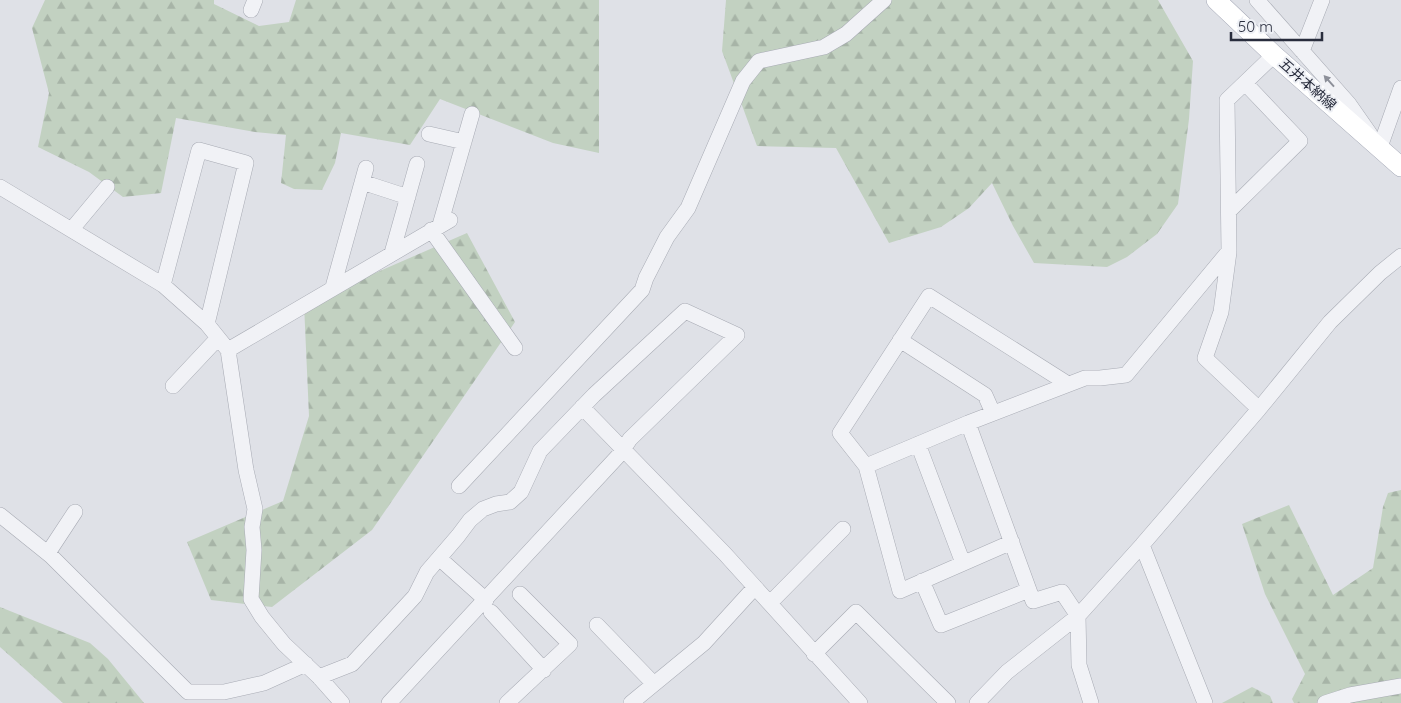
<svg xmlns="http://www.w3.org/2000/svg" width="1401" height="703" viewBox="0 0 1401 703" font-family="Quicksand,'Noto Sans JP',sans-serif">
	<defs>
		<pattern id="forest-firs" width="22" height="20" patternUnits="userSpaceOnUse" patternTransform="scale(1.25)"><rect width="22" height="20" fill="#c2d1c1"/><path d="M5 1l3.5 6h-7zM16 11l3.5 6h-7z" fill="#a7b4a7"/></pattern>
	</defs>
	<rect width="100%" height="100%" fill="#dfe1e7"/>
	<path fill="url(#forest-firs)" d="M45 0H214V4L259 26 289 22 296 0H599V153L553 143 440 99 410 145 341 133 335 163 322 190 294 189 281 183 286 135 255 132 176 118 161 193 123 197 89 172 38 147 49 93 32 28Z
		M726 0H1158L1193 61 1189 119 1178 204 1157 234 1127 257 1107 267 1034 263 1013 226 992 183 969 208 941 227 889 243 836 148 757 146 722 51Z
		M467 233 515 322 372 530 272 607 211 600 187 542 283 501 309 416 304 304Z
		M1401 490V703H1294L1292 699 1305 674 1265 594 1242 524 1289 505 1333 595 1373 568 1383 507 1388 493Z
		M0 607 90 643 108 659 144 703H63L0 647Z
		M1252 687 1270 696 1273 703H1222Z"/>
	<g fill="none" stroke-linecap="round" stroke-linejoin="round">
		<defs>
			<path id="minor" d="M1257 0 1349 104 1370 134
				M251 10 255 0
				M1302 51 1322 0
				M429 134 464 142
				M1380 147 1401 88
				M362 182 408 197
				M0 187 163 285 207 324 228 350 450 220
				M1229 211 1300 141 1245 83
				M440 225 472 114
				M72 229 107 187
				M431 230 515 348
				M1229 252 1221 312 1205 358 1259 409
				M392 253 417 164
				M163 285 199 150 246 163 207 324
				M333 287 366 168
				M900 340 985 395 993 413
				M228 350 246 470 255 509 252 527 254 550 251 599 262 617 284 644 319 677 342 703
				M173 386 218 338
				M582 407 725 554 860 703
				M968 423 1033 601 1062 592 1078 616 1079 665 1091 703
				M918 444 963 563
				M866 466 968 423 1085 378H1100L1126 375 1229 251 1227 100 1274 55
				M459 486 642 290 646 278 667 237 688 208 743 81 759 61 824 47 846 34 884 0
				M0 515 51 556 188 692H224L264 683 306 664
				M1012 542 900 591 866 466 840 433 929 296 1068 384
				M1142 545 1205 703
				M48 553 75 512
				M439 558 486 600
				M922 581 941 625 1029 590
				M770 603 843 529
				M491 612 544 670
				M597 625 654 684
				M814 654 856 612 948 703
				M319 677 352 664 415 596 427 572 458 536 470 520 483 509 496 504 510 502 521 492 540 451 594 395 685 311 737 335 630 439 620 454 389 703
				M507 703 570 644 520 594
				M631 703 704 643 755 587
				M977 703 1007 672 1078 616 1142 545 1259 409 1330 322 1380 273 1401 256
				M1325 703 1350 695 1401 686"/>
			<path id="major" d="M1216 0 1274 55 1401 167"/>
		</defs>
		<use href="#minor" stroke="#a8abb4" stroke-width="16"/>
		<use href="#major" stroke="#9fa3b2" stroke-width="20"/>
		<use href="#minor" stroke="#f1f2f6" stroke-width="15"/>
		<use href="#major" stroke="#fff" stroke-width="19"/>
	</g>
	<defs><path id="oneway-solid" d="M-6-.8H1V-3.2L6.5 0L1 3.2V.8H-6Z" transform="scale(1.25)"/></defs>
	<use fill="#8d909a" href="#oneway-solid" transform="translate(1329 81) rotate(-132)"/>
	<g text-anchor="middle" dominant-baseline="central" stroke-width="4" stroke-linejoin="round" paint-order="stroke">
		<g font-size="14" fill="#292d3d" stroke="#eef0f5">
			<text transform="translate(1308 84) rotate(41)">五井本納線</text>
		</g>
	</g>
	<path d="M1231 32v8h91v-8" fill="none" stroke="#292d3d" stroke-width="2.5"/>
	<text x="1238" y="32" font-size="15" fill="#292d3d" stroke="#eef0f5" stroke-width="4" paint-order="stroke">50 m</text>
</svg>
